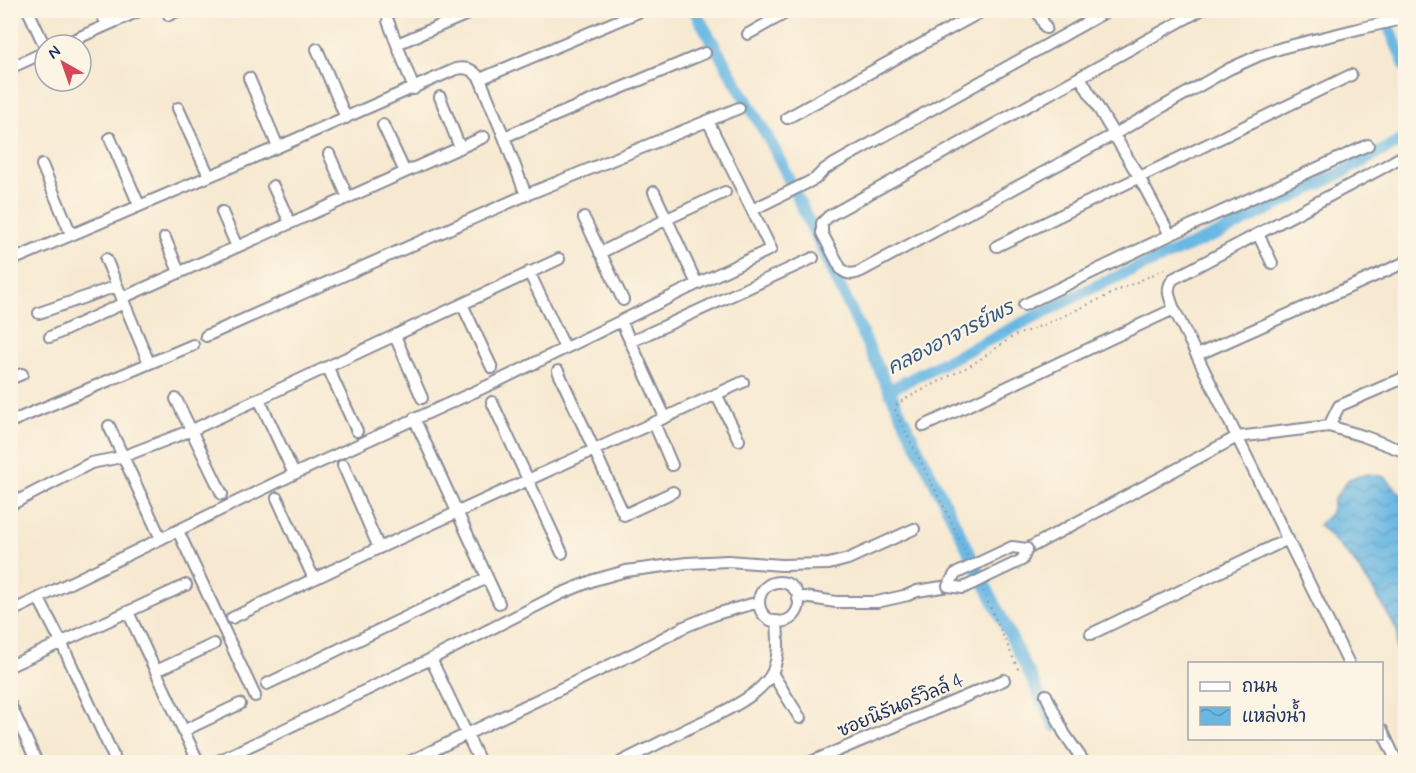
<svg xmlns="http://www.w3.org/2000/svg" width="1416" height="773" viewBox="0 0 1416 773" font-family="Mynerve,'Playpen Sans Thai',sans-serif">
	<defs>
		<pattern id="water-waves" width="16" height="10" patternUnits="userSpaceOnUse" patternTransform="scale(1.5)"><rect width="16" height="10" fill="#69b8e3"/><path d="M0 5q4-4 8 0t8 0" fill="none" stroke="#5696bb"/></pattern>
	</defs>
	<rect width="100%" height="100%" fill="#fcf5e5"/>
	<filter id="ink" filterUnits="userSpaceOnUse"><feTurbulence type="fractalNoise" baseFrequency=".0167" numOctaves="2"/><feDisplacementMap in="SourceGraphic" scale="12" xChannelSelector="R" yChannelSelector="G"/><feConvolveMatrix kernelMatrix="1 2 1 2 8 2 1 2 1" color-interpolation-filters="sRGB"/></filter>
	<filter id="wash" filterUnits="userSpaceOnUse"><feTurbulence type="fractalNoise" baseFrequency=".008" numOctaves="4" result="noise"/><feDisplacementMap in="SourceGraphic" scale="24" xChannelSelector="R" yChannelSelector="G"/><feGaussianBlur stdDeviation="1.35" result="paint"/><feColorMatrix in="noise" values="0 0 0 0 0 0 0 0 0 0 0 0 0 0 0 0 0 1.4 0 .05"/><feComposite in="paint" operator="in"/></filter>
	<g filter="url(#wash)">
		<rect width="100%" height="100%" fill="#f7e9d1"/>
		<path fill="url(#water-waves)" stroke="#4274a0" stroke-width="1.5" d="M1368 474 1385 477 1405 499V687H1403L1398 683 1400 667 1396 647 1398 632 1376 594 1352 559 1319 525 1331 513 1334 499 1349 479Z"/>
		<g fill="none" stroke-linecap="round" stroke-linejoin="round">
			<path stroke="#69b8e3" stroke-width="12" d="M694 10 774 148 889 390
				M1382 10 1406 68
				M1055 726 889 390 1100 284 1220 233 1330 179 1406 138"/>
		</g>
	</g>
	<g filter="url(#ink)">
		<g fill="none" stroke-linecap="round" stroke-linejoin="round">
			<defs>
				<path id="street" d="M28 10 45 47
					M100 10 107 25
					M167 10 169 15 180 10
					M1037 10 1046 28
					M1201 10 829 216 822 223V233L841 269C847 275 853 275 861 271L1113 135 1229 69 1260 55 1285 47 1362 28
					M388 21 414 89
					M748 34 791 10
					M397 44 477 10
					M62 45 141 10
					M317 49 346 118
					M10 68 45 52
					M1080 77 1139 177 1170 235
					M249 78 278 147
					M480 79 643 10
					M440 97 460 148
					M178 108 209 176
					M787 118 984 10
					M708 121 752 210
					M383 125 405 172
					M504 137 705 53
					M110 138 139 205
					M329 154 348 198
					M42 165 71 234
					M273 186 290 223
					M654 192 697 284
					M222 212 237 247
					M584 218 623 300
					M1258 234 1272 263
					M165 238 179 272
					M997 246 1351 75
					M600 253 667 219 725 192
					M106 259 149 363
					M10 261 278 147 456 69C467 67 473 69 480 79L504 137 526 195
					M529 272 565 348
					M122 298 484 137
					M462 304 492 368
					M1024 305 1170 235 1368 145
					M39 313 117 286
					M621 321 665 417
					M206 336 526 195 739 108
					M395 336 422 398
					M50 337 124 303
					M630 342 813 258
					M1197 355 1406 262
					M328 368 357 431
					M558 371 624 515 673 492
					M10 379 22 374
					M716 394 739 440
					M176 399 222 494
					M259 399 294 474
					M492 402 562 553
					M414 418 499 603
					M10 422 193 345
					M654 423 672 465
					M109 426 161 539
					M924 426 1174 309
					M1329 426 1339 406 1406 377
					M343 465 379 548
					M277 498 314 579
					M10 505 91 463 122 457 192 430 559 259
					M178 531 255 696
					M1027 549 1237 437 1329 426 1363 436 1406 452
					M759 602a20 20 0 1 1 40 0a20 20 0 1 1-40 0Z
					M39 599 61 642 116 762
					M798 599 804 597 836 602H877L908 595 917 591 948 586
					M10 612 294 474 496 382 697 284 771 249 752 210 815 179 825 169 1109 10
					M128 612 196 757
					M232 618 379 548 743 382
					M1091 634 1288 539
					M431 659 480 762
					M1349 664 1174 309C1170 298 1165 289 1173 279L1382 168 1406 154
					M10 666 186 585
					M156 671 214 644
					M772 673 800 718
					M267 684 487 578
					M1046 695 1064 733 1084 762
					M10 704 35 758
					M1382 730 1397 762
					M183 731 240 704
					M216 762 431 659 560 594 594 580 626 571 687 563 728 561 781 565 829 564 848 559 914 529
					M409 762 637 652 684 627 716 614 759 602
					M621 762C643 751 665 740 687 729 712 717 761 698 773 671 780 653 778 640 777 621
					M811 762 1004 680"/>
			</defs>
			<use href="#street" stroke="#898c98" stroke-width="14"/>
			<path stroke="#898c98" stroke-width="2" stroke-dasharray="1.5 4.5" stroke-linecap="butt" d="M1401 30 1406 42
				M967 556 949 517 895 411 896 406 903 400 973 364 1014 336 1046 324 1167 268
				M983 591 1018 669"/>
			<use href="#street" stroke="#fff" stroke-width="10"/>
			<defs>
				<path id="street-bridge" d="M1362 28 1406 18
					M1012 547 1027 549 1022 560 963 588 948 586 955 574Z"/>
			</defs>
			<use href="#street-bridge" stroke="#898c98" stroke-width="14" stroke-linecap="butt"/>
			<use href="#street-bridge" stroke="#fff" stroke-width="10"/>
		</g>
	</g>
	<g text-anchor="middle" dominant-baseline="central" stroke-width="4.5" stroke-linejoin="round" paint-order="stroke">
		<g font-size="18" fill="#1b2f5e" stroke="#fcf5e5">
			<text transform="translate(901 706) rotate(-23)">ซอยนิรันดร์วิลล์ 4</text>
		</g>
		<g font-size="20" font-style="italic" fill="#325886" stroke="#fcf5e5">
			<text transform="translate(951 338) rotate(-27)">คลองอาจารย์พร</text>
		</g>
	</g>
	<rect width="1416" height="773" fill="none" stroke="#fcf5e5" stroke-width="36"/>
	<rect x="1188" y="662" width="195" height="78" fill="#fcf5e5" stroke="#a2a6af" stroke-width="1.5"/>
	<rect x="1200" y="682" width="30" height="9" fill="#ffffff" stroke="#a2a6af" stroke-width="1.5"/>
	<text x="1242" y="692" font-size="18" fill="#1b2f5e">ถนน</text>
	<rect x="1200" y="707" width="30" height="18" fill="url(#water-waves)" stroke="#a2a6af" stroke-width="1.5"/>
	<text x="1242" y="722" font-size="18" fill="#1b2f5e">แหล่งน้ำ</text>
	<g transform="translate(63 63) rotate(320)"><circle r="28" fill="#fcf5e5" stroke="#a2a6af" stroke-width="1.5"/>
	<path d="M0-4.5L10 22L0 15L-10 22Z" fill="#d1495b"/>
	<text y="-9" font-size="16" font-weight="bold" text-anchor="middle" fill="#1b2f5e">N</text>
	</g>
</svg>
